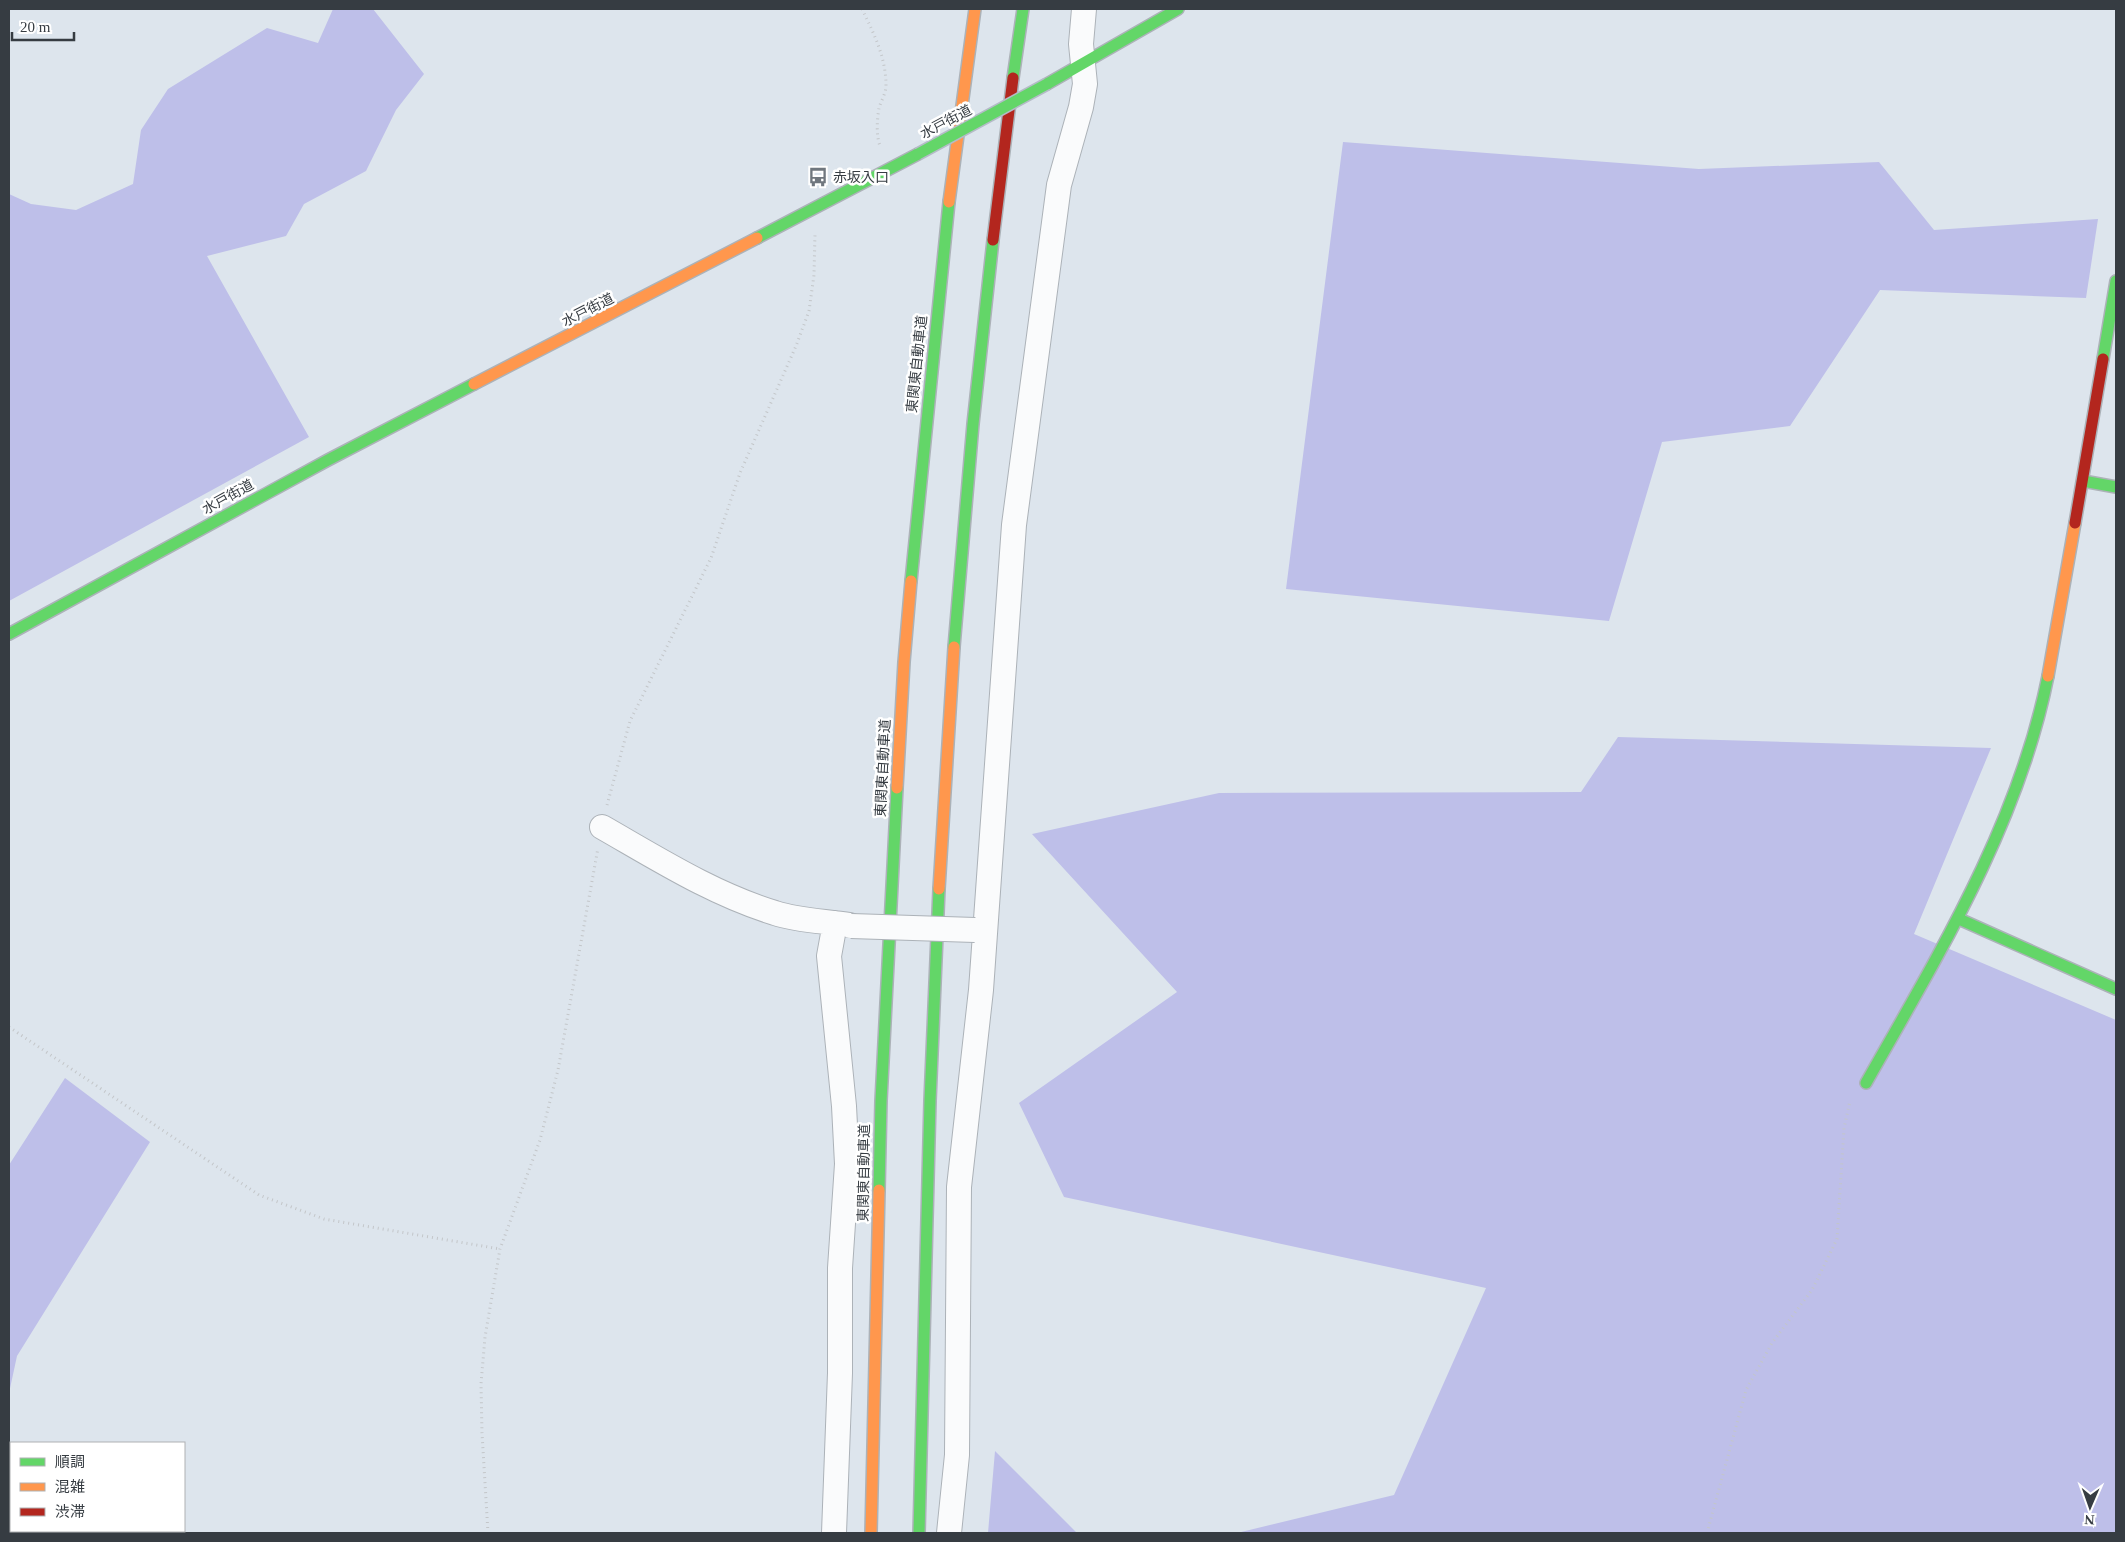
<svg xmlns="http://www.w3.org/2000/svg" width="2125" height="1542" viewBox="0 0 2125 1542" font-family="'Times New Roman','Noto Sans JP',serif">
	<rect width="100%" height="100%" fill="#dde5ed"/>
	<path fill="#bebfe9" d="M333 9H373L424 74 396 110 366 171 304 204 286 236 207 256 309 437 9 601V194L31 204 76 210 133 184 141 130 168 89 267 28 318 43Z
		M1343 142 1699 169 1879 162 1934 230 2098 219 2086 298 1880 290 1790 426 1662 442 1609 621 1286 589Z
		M1618 737 1991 748 1914 934 2116 1020V1533H1237L1394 1495 1486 1288 1064 1197 1019 1103 1177 992 1032 834 1219 793 1581 792Z
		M65 1078 150 1142 17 1356 9 1393V1165Z
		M995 1451 1077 1533H988Z"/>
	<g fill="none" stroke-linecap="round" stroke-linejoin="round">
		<defs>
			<path id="street" d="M602 827C658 859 713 894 775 913 799 921 825 921 850 925
				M834 1533 840 1373V1268L847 1164 844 1106 829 956 835 923
				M949 1533 957 1455 959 1187 981 990 1014 525 1059 185 1081 107 1085 84 1081 44 1084 9"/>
			<path id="fast" d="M1013 78 1023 9
				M1047 84 1178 9
				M757 238 918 154
				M2103 359 2116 281
				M2083 481 2116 487
				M911 581 949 202
				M9 634 328 460 474 384
				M954 647 973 424 993 240
				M1959 919 2116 989
				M1866 1083C1939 954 2019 823 2048 676
				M879 1190 881 1101 897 788
				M919 1533 930 1101 939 889"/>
			<path id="slow" d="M949 202 975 9
				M474 384 757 238
				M2048 676 2075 523
				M897 788 904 662 911 581
				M939 889 954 647
				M871 1533 879 1190"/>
			<path id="jam" d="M993 240 1013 78
				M2075 523 2103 359"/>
		</defs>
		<use href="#street" stroke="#acb2b8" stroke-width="26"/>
		<use href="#fast" stroke="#acb2b8" stroke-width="14"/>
		<use href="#slow" stroke="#acb2b8" stroke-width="14"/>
		<use href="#jam" stroke="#acb2b8" stroke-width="14"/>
		<path stroke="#c3c6c9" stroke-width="3" stroke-dasharray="1 4" stroke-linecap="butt" d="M862 9C874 34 886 57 886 86 886 93 881 101 879 108 877 120 876 135 880 146
			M607 805 630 721 711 558 740 473 796 346 809 311 814 275 815 233
			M9 1027 259 1195 324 1219 500 1249
			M488 1533 482 1433 481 1384 485 1337 500 1249 540 1140 558 1070 598 848
			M1707 1533 1746 1390 1772 1343 1812 1290 1837 1239 1844 1128 1850 1101"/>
		<use href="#street" stroke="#fafbfc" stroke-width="24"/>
		<use href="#fast" stroke="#63d668" stroke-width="11"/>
		<use href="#slow" stroke="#ff974d" stroke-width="11"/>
		<use href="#jam" stroke="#b3261e" stroke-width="11"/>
		<defs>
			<path id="street-bridge" d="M851 926 975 930"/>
			<path id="fast-bridge" d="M918 154 1047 84"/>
		</defs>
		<use href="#street-bridge" stroke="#acb2b8" stroke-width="26" stroke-linecap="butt"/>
		<use href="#fast-bridge" stroke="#b4bbc7" stroke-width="14" stroke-linecap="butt"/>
		<use href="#street-bridge" stroke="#fafbfc" stroke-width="24"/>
		<use href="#fast-bridge" stroke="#63d668" stroke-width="11"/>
	</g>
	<defs>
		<symbol id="bus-bare" viewBox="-9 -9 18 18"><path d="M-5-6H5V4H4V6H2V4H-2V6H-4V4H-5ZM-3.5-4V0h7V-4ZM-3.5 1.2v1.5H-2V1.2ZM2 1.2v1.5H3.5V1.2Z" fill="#70777e" stroke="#fff" stroke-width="2.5" paint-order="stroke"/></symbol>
	</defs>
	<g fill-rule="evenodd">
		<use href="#bus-bare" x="804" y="163" width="28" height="28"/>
	</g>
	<g text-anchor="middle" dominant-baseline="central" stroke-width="5" stroke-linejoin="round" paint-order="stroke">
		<g font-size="14" fill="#363c42" stroke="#fff">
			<text transform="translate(946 122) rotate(-28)">水戸街道</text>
			<text transform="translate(588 310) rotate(-27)">水戸街道</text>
			<text transform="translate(917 364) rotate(-84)">東関東自動車道</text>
			<text transform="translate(228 497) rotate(-29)">水戸街道</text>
			<text transform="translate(883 768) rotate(-87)">東関東自動車道</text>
			<text transform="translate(864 1173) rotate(-89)">東関東自動車道</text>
		</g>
		<g font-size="14" fill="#363c42" stroke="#fff" text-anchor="start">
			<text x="833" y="177">赤坂入口</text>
		</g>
	</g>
	<rect width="2125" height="1542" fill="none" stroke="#363c42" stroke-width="20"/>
	<rect x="10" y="1442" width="175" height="90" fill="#ffffff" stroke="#afb1b3"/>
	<rect x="20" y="1458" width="25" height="8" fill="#63d668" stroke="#afb1b3"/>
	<text x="55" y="1467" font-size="15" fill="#363c42">順調</text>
	<rect x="20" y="1483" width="25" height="8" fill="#ff974d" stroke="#afb1b3"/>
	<text x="55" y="1492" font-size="15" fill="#363c42">混雑</text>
	<rect x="20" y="1508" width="25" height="8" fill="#b3261e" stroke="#afb1b3"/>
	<text x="55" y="1517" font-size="15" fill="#363c42">渋滞</text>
	<g transform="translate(2090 1507) rotate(182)" stroke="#ffffff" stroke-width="4" paint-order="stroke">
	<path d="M0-4L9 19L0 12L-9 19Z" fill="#363c42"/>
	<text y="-8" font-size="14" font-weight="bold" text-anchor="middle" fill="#363c42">N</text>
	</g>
	<path d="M12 32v8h62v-8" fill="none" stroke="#363c42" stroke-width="2.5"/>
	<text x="20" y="32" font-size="15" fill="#363c42" stroke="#ffffff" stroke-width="4" paint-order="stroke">20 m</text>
</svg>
